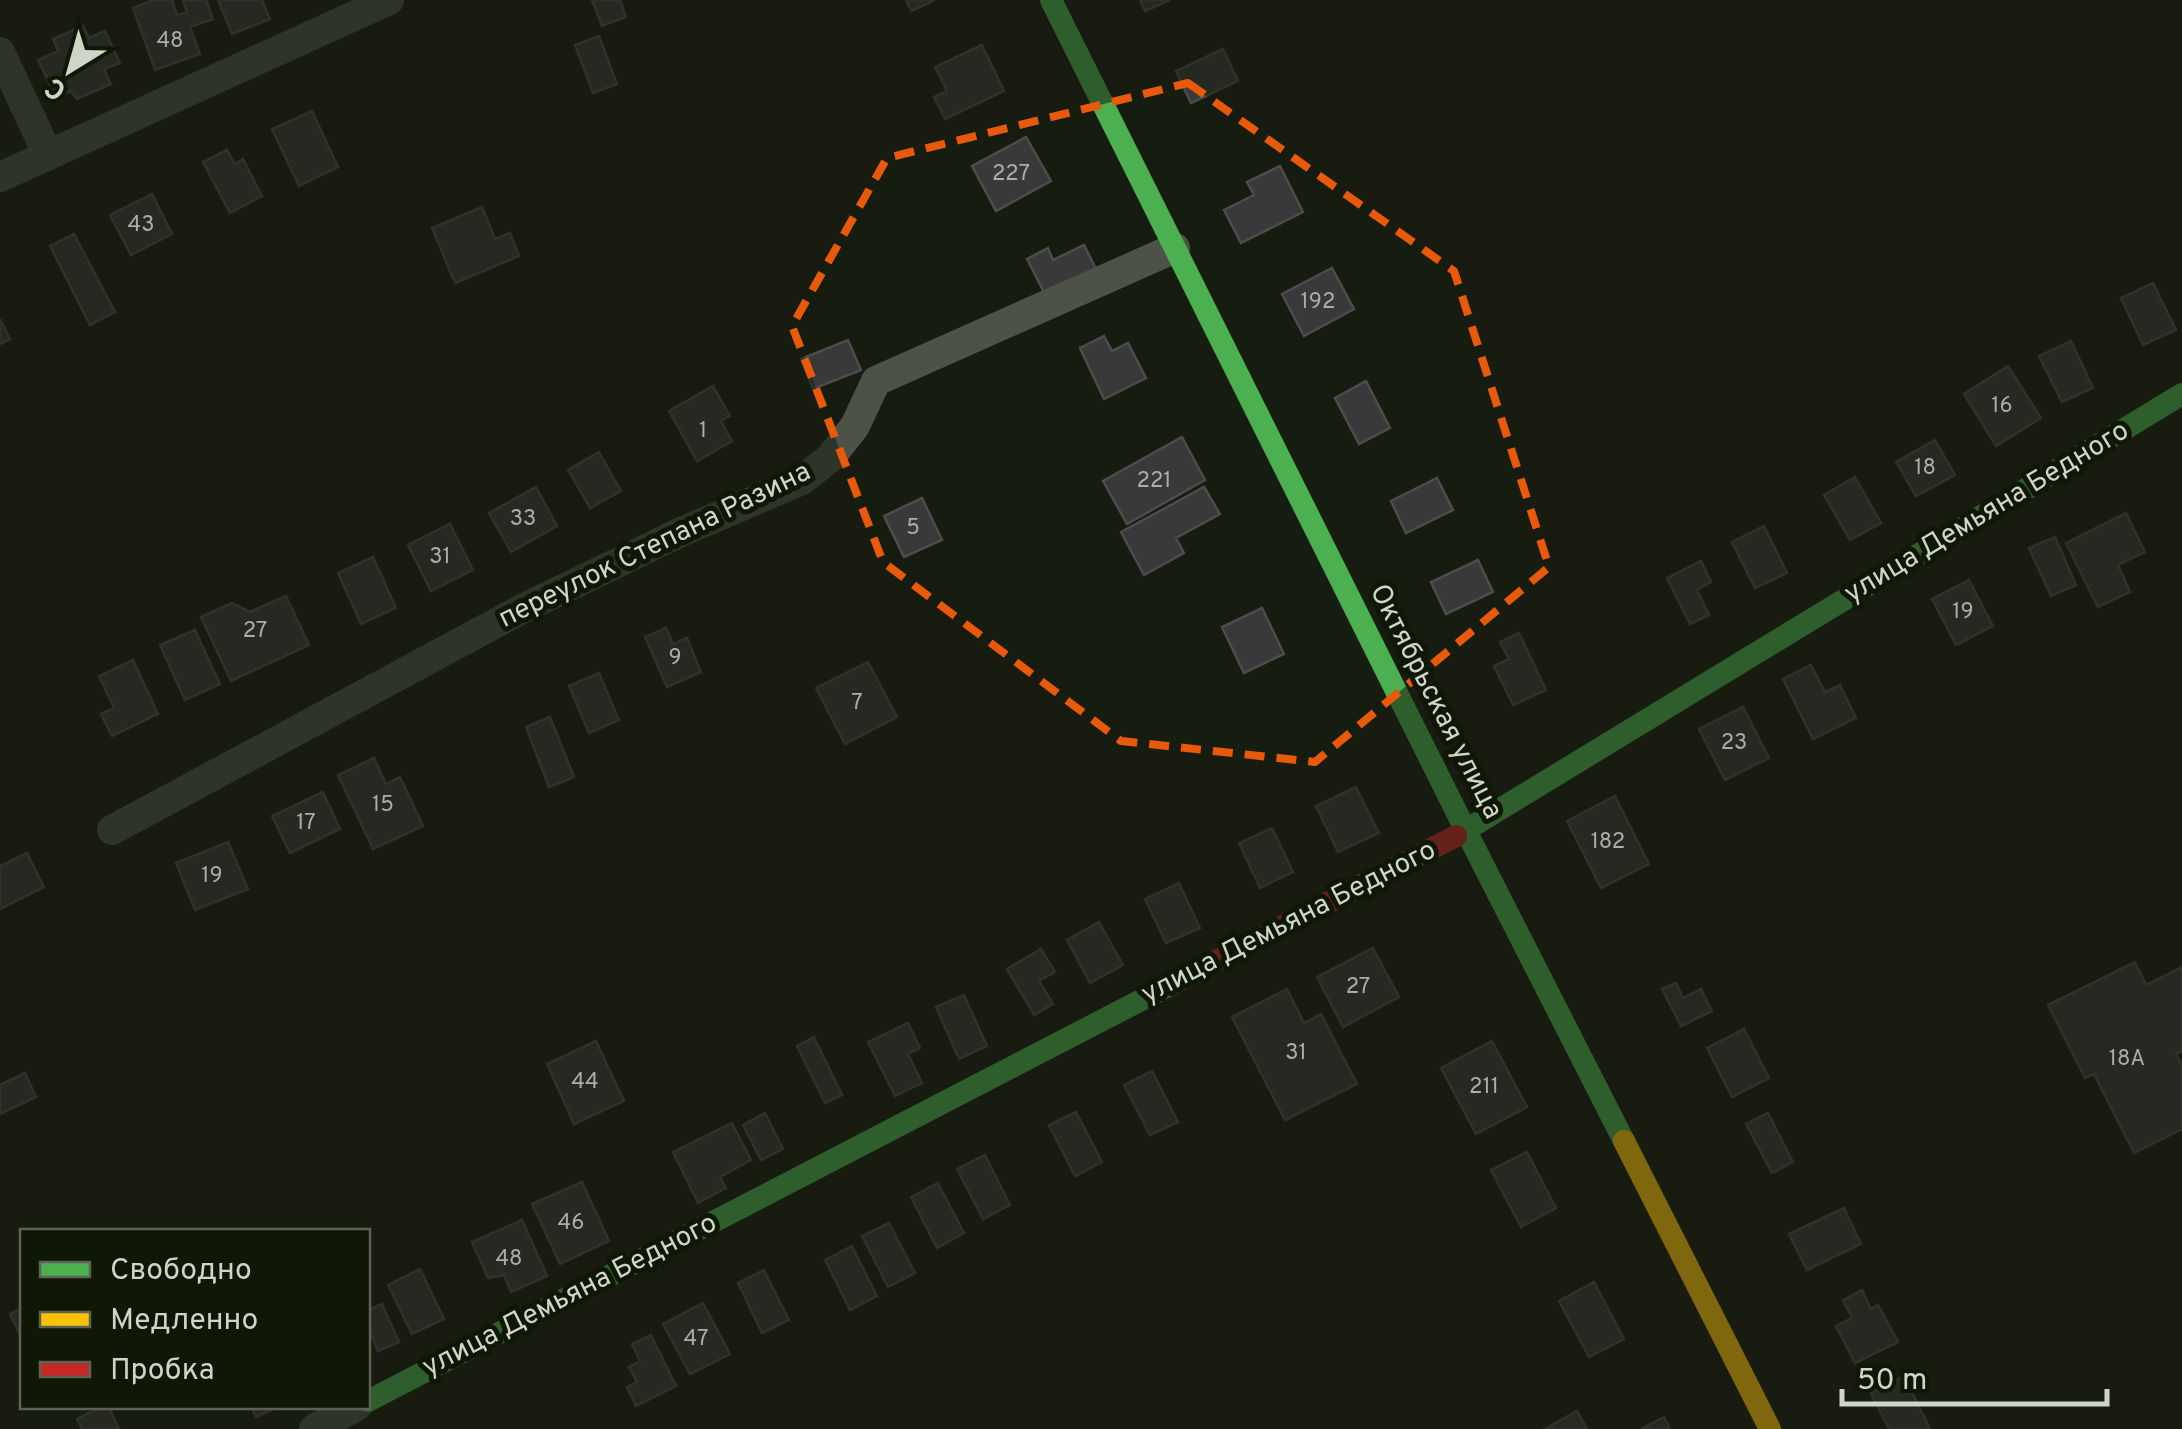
<svg xmlns="http://www.w3.org/2000/svg" width="2182" height="1429" viewBox="0 0 2182 1429" font-family="Overpass,sans-serif">
	<rect width="100%" height="100%" fill="#171c11"/>
	<path fill="#393939" stroke="#4c4c4c" stroke-width="2.5" d="M153 0H172L177 15 187 12 183 0H206L213 19 190 27 200 54 155 70 133 8Z
		M218 0H262L270 19 232 34Z
		M592 0H620L626 17 602 26Z
		M906 0H935L911 11Z
		M1140 0H1170L1145 11Z
		M83 26 89 38 105 31 120 63 104 69 111 84 77 99 71 91 56 97 38 60 58 51 53 39Z
		M599 36 617 84 593 93 575 45Z
		M982 45 1004 91 945 119 934 97 947 91 935 67Z
		M1223 49 1238 81 1191 103 1176 71Z
		M312 111 338 167 299 186 272 129Z
		M1026 137 1051 181 996 211 972 166Z
		M227 150 235 164 243 159 262 196 230 213 203 162Z
		M1280 166 1303 212 1241 243 1224 210 1254 195 1247 182Z
		M152 194 172 234 131 255 110 215Z
		M482 207 495 239 510 233 519 256 455 283 432 228Z
		M74 234 115 312 90 325 50 246Z
		M1084 245 1097 271 1046 296 1027 259 1048 248 1053 260Z
		M1332 268 1354 309 1304 336 1282 294Z
		M2153 283 2176 330 2143 345 2121 298Z
		M0 319 10 339 0 344Z
		M1104 336 1112 351 1128 343 1146 378 1104 399 1080 348Z
		M848 340 861 370 813 389 801 359Z
		M2071 341 2093 388 2062 402 2039 356Z
		M2008 366 2041 418 1996 446 1964 394Z
		M1366 381 1390 428 1359 444 1335 398Z
		M713 386 730 416 721 421 732 441 697 461 669 411Z
		M1182 437 1205 480 1127 524 1103 481Z
		M1935 440 1955 475 1916 496 1896 462Z
		M599 452 621 491 590 508 568 470Z
		M1855 477 1881 523 1850 540 1824 495Z
		M1437 478 1453 510 1406 533 1391 501Z
		M536 487 557 526 511 552 489 513Z
		M1204 487 1220 514 1176 538 1184 553 1144 575 1121 532Z
		M922 498 942 540 904 557 884 516Z
		M2126 513 2145 552 2118 565 2130 592 2098 607 2066 543Z
		M450 524 473 570 431 591 408 545Z
		M1764 526 1787 573 1755 588 1732 542Z
		M2055 537 2076 585 2051 596 2029 548Z
		M373 557 396 608 361 624 338 573Z
		M1478 560 1493 592 1446 614 1431 582Z
		M1701 561 1711 582 1697 590 1709 615 1690 624 1667 578Z
		M1969 580 1993 626 1956 645 1932 599Z
		M286 596 309 645 231 681 201 617 232 603 250 612Z
		M1262 608 1284 654 1244 673 1222 627Z
		M666 628 673 644 687 638 701 672 667 687 645 637Z
		M195 630 220 684 185 700 160 645Z
		M1519 633 1546 690 1513 705 1494 666 1509 659 1500 642Z
		M133 660 158 714 112 736 101 714 114 708 99 676Z
		M868 662 897 717 845 744 816 688Z
		M1811 665 1825 692 1840 685 1856 718 1813 739 1783 679Z
		M599 673 619 720 589 733 569 686Z
		M1743 707 1769 758 1725 780 1699 729Z
		M550 717 574 777 549 787 526 727Z
		M374 758 386 784 400 777 423 826 373 849 338 775Z
		M1356 787 1379 833 1338 852 1316 806Z
		M323 792 340 829 290 853 272 816Z
		M1615 796 1649 864 1601 888 1567 821Z
		M1272 828 1293 872 1260 888 1239 843Z
		M228 842 248 889 195 910 176 863Z
		M27 853 44 887 0 909V866Z
		M1179 883 1200 928 1166 943 1145 899Z
		M1099 922 1123 965 1090 983 1067 940Z
		M1373 948 1399 997 1343 1027 1317 977Z
		M1041 949 1055 972 1039 981 1053 1004 1034 1015 1007 969Z
		M2135 962 2146 985 2182 967V1051L2176 1054 2182 1065V1129L2134 1153 2094 1074 2085 1078 2048 1005Z
		M1676 983 1683 998 1701 989 1712 1011 1681 1026 1662 989Z
		M1287 989 1304 1023 1321 1014 1357 1084 1285 1120 1232 1017Z
		M964 995 987 1046 959 1059 936 1007Z
		M908 1023 920 1048 908 1054 922 1083 895 1096 868 1042Z
		M1744 1029 1769 1078 1732 1097 1707 1048Z
		M814 1037 842 1095 825 1103 797 1046Z
		M596 1041 624 1101 574 1124 547 1064Z
		M1492 1041 1527 1107 1476 1134 1441 1068Z
		M1152 1071 1178 1122 1150 1135 1124 1085Z
		M25 1073 36 1097 0 1114V1085Z
		M1076 1112 1102 1162 1075 1176 1049 1125Z
		M765 1113 783 1149 761 1160 743 1125Z
		M1768 1113 1793 1162 1772 1173 1746 1124Z
		M732 1123 751 1160 720 1177 726 1188 698 1203 673 1152Z
		M1527 1152 1556 1208 1521 1227 1491 1170Z
		M985 1155 1010 1205 983 1219 957 1169Z
		M582 1182 609 1241 560 1264 532 1204Z
		M938 1183 964 1233 937 1248 911 1197Z
		M1844 1208 1861 1244 1807 1270 1789 1234Z
		M522 1220 547 1276 511 1292 504 1275 488 1278 472 1242Z
		M889 1223 915 1273 888 1287 862 1236Z
		M852 1246 877 1296 850 1310 825 1260Z
		M420 1269 444 1319 412 1334 388 1285Z
		M764 1270 789 1320 762 1333 738 1283Z
		M1594 1282 1624 1339 1589 1357 1559 1301Z
		M1862 1290 1871 1309 1878 1305 1898 1342 1855 1363 1836 1326 1852 1318 1843 1300Z
		M703 1303 730 1354 690 1374 663 1324Z
		M382 1304 399 1342 378 1351 371 1334 368 1335V1310Z
		M22 1308V1339L10 1314Z
		M651 1335 676 1386 636 1406 627 1387 637 1382 629 1367 640 1361 632 1344Z
		M1904 1376 1930 1429H1889L1871 1393Z
		M103 1406H108L119 1429H82L77 1419Z
		M251 1406H280L256 1417Z
		M1577 1411 1587 1429H1545Z
		M1664 1417 1670 1429H1641Z"/>
	<g fill="none" stroke-linecap="round" stroke-linejoin="round">
		<path stroke="#4d5249" stroke-width="30" d="M0 52 48 155
			M0 177 389 0
			M112 830 524 608 679 533 802 480 830 458 855 426 876 381 1175 248
			M314 1429 357 1406"/>
		<path stroke="#4caf50" stroke-width="22" d="M1051 0 1466 831 1624 1141
			M1456 836 2182 394
			M368 1401 1176 982"/>
		<path stroke="#ffc107" stroke-width="22" d="M1624 1141 1770 1429"/>
		<path stroke="#c62828" stroke-width="22" d="M1176 982 1456 836"/>
	</g>
	<path d="M0 0H2182V1429H0ZM1188 83 1454 271 1549 567 1315 762 1121 741 883 562 792 326 887 158Z" fill="#171c11" fill-opacity=".55" fill-rule="evenodd"/>
	<path fill="none" stroke="#e8590c" stroke-width="8" stroke-dasharray="20 12" stroke-linejoin="round" d="M1188 83 1454 271 1549 567 1315 762 1121 741 883 562 792 326 887 158Z"/>
	<g text-anchor="middle" dominant-baseline="central" stroke-width="10" stroke-linejoin="round" paint-order="stroke">
		<g font-size="22" fill="#aaafa5">
			<text x="170" y="41">48</text>
			<text x="1011" y="174">227</text>
			<text x="141" y="225">43</text>
			<text x="1318" y="302">192</text>
			<text x="2002" y="406">16</text>
			<text x="703" y="431">1</text>
			<text x="1925" y="468">18</text>
			<text x="1154" y="481">221</text>
			<text x="523" y="519">33</text>
			<text x="913" y="528">5</text>
			<text x="440" y="557">31</text>
			<text x="1963" y="612">19</text>
			<text x="255" y="631">27</text>
			<text x="675" y="658">9</text>
			<text x="857" y="703">7</text>
			<text x="1734" y="743">23</text>
			<text x="383" y="805">15</text>
			<text x="306" y="823">17</text>
			<text x="1608" y="842">182</text>
			<text x="212" y="876">19</text>
			<text x="1358" y="987">27</text>
			<text x="1296" y="1053">31</text>
			<text x="2127" y="1059">18А</text>
			<text x="585" y="1082">44</text>
			<text x="1484" y="1087">211</text>
			<text x="571" y="1223">46</text>
			<text x="509" y="1259">48</text>
			<text x="696" y="1339">47</text>
		</g>
		<g font-size="28" fill="#cfd6c9" stroke="#0f1705">
			<text transform="translate(1987 513) rotate(-31)">улица Демьяна Бедного</text>
			<text transform="translate(655 546) rotate(-26)">переулок Степана Разина</text>
			<text transform="translate(1435 702) rotate(63)">Октябрьская улица</text>
			<text transform="translate(1289 923) rotate(-27)">улица Демьяна Бедного</text>
			<text transform="translate(570 1296) rotate(-27)">улица Демьяна Бедного</text>
		</g>
	</g>
	<rect x="20" y="1229" width="350" height="180" fill="#0f1705" stroke="#5c6353" stroke-width="2.5"/>
	<rect x="40" y="1262" width="50" height="15" fill="#4caf50" stroke="#5c6353" stroke-width="2.5"/>
	<text x="110" y="1279" font-size="30" fill="#cfd6c9">Свободно</text>
	<rect x="40" y="1312" width="50" height="15" fill="#ffc107" stroke="#5c6353" stroke-width="2.5"/>
	<text x="110" y="1329" font-size="30" fill="#cfd6c9">Медленно</text>
	<rect x="40" y="1362" width="50" height="15" fill="#c62828" stroke="#5c6353" stroke-width="2.5"/>
	<text x="110" y="1379" font-size="30" fill="#cfd6c9">Пробка</text>
	<g transform="translate(70 70) rotate(217)" stroke="#0f1705" stroke-width="8" paint-order="stroke">
	<path d="M0-8L18 38L0 25L-18 38Z" fill="#cfd6c9"/>
	<text y="-15" font-size="28" font-weight="bold" text-anchor="middle" fill="#cfd6c9">С</text>
	</g>
	<path d="M1842 1389v15h265v-15" fill="none" stroke="#cfd6c9" stroke-width="5"/>
	<text x="1857" y="1389" font-size="30" fill="#cfd6c9" stroke="#0f1705" stroke-width="8" paint-order="stroke">50 m</text>
</svg>
